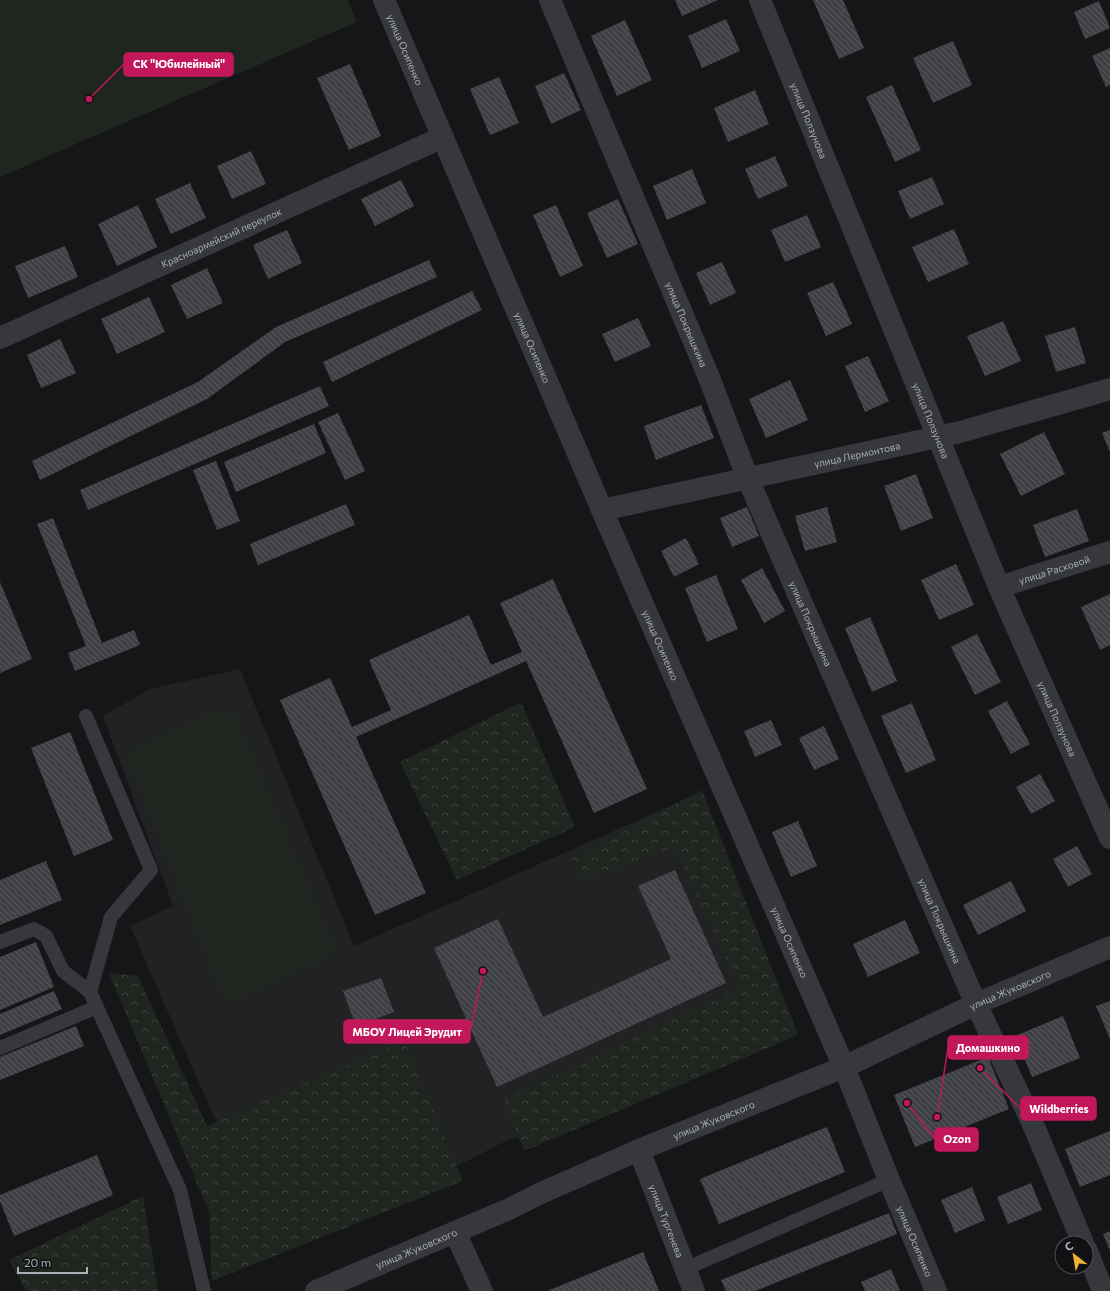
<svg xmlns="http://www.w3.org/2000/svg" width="1110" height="1291" viewBox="0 0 1110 1291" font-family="Commissioner,sans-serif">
	<defs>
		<pattern id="forest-crowns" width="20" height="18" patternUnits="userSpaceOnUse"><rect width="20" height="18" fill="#1e261f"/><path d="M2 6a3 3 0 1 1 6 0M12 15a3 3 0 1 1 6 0" fill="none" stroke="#3c433d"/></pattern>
		<pattern id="building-back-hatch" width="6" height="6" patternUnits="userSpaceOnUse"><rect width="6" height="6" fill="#404145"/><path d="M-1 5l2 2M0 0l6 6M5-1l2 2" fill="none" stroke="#595a5e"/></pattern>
	</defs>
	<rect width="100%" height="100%" fill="#161618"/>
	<path fill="#222225" d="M240 669 354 946 677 803 684 821 786 1026 500 1144 469 1160 271 1246 130 926 173 906 103 716 150 689Z"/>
	<path fill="#1e261f" d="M0 0H348L357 22 0 177Z
		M223 707 237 716 335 947 326 960 235 1001 221 994 128 762 135 747Z"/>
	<path fill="url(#forest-crowns)" d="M521 702 575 827 457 880 400 762Z
		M702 790 798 1035 524 1151 504 1099 739 989 675 847 581 881 572 859Z
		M109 973 138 976 207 1126 404 1040 463 1181 212 1281 209 1212Z
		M143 1196 158 1291H26L9 1260Z"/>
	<path fill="url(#building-back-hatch)" d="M675 0H718L682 16Z
		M813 0H843L864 48 839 59Z
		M1099 1 1110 28 1085 39 1074 12Z
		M726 19 740 51 702 68 688 36Z
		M625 20 652 80 617 96 591 36Z
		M953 41 972 85 933 103 913 58Z
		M1110 48V85L1106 87 1092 56Z
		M350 64 381 136 349 150 317 78Z
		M564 73 581 110 551 124 535 86Z
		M499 77 519 123 490 135 470 89Z
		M892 85 921 150 895 162 866 97Z
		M755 90 769 124 728 142 714 108Z
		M251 151 266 184 232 199 217 166Z
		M775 156 788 186 758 199 745 169Z
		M692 169 706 203 667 220 653 186Z
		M932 177 944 204 910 219 898 191Z
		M401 180 414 206 375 226 361 199Z
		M190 183 206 218 171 234 155 199Z
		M618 199 638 244 607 258 587 213Z
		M138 205 157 247 117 266 98 224Z
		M556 205 583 266 560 277 533 215Z
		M807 215 821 247 785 262 771 230Z
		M954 229 969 264 928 282 912 247Z
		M287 230 302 263 268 279 253 245Z
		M65 246 78 277 28 298 15 266Z
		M429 260 437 277 285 342 207 399 40 480 32 461 198 382 276 327Z
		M722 262 736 293 710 305 696 273Z
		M207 268 223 303 187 319 171 285Z
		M833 282 852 324 826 336 807 293Z
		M472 291 482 310 332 382 323 362Z
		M149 297 165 332 117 354 101 319Z
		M638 318 651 346 615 362 602 334Z
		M1003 321 1021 361 985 376 967 336Z
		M1075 327 1086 363 1056 372 1045 336Z
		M60 339 76 373 41 388 27 355Z
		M868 356 889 401 865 412 845 366Z
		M790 380 808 420 766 438 749 399Z
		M320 386 329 406 88 510 80 490Z
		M701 405 714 438 656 460 644 426Z
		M338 413 365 471 345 480 318 422Z
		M314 424 326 453 236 492 224 462Z
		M1110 430V452L1102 433Z
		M1044 432 1065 474 1021 496 1000 454Z
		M216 461 240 521 217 530 193 470Z
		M916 474 933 518 901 531 884 486Z
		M346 504 355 525 258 565 250 544Z
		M747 507 759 536 732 547 720 518Z
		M827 507 837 542 805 551 795 516Z
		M1077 509 1089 541 1045 557 1033 525Z
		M53 518 102 643 134 630 140 645 75 671 68 653 86 646 37 524Z
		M686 538 699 564 674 577 661 551Z
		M956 564 974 605 939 620 921 580Z
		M762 568 785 611 764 623 741 580Z
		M716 575 738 629 707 642 685 588Z
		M553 579 647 789 594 813 526 661 356 737 426 893 375 915 280 700 330 678 352 727 391 710 369 660 469 615 491 665 522 652 500 603Z
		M0 582 32 659 0 673Z
		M1110 594V645L1100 650 1081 607Z
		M870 617 897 681 872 692 845 628Z
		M977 634 1001 682 975 695 951 647Z
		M1007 701 1030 744 1011 754 988 711Z
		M912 703 936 760 906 773 881 716Z
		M771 720 782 745 755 757 744 731Z
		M824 726 839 759 814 770 799 738Z
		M70 732 113 840 74 856 31 748Z
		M1040 774 1055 801 1031 814 1016 787Z
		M798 821 817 866 791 877 772 832Z
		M1077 846 1092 874 1068 887 1053 859Z
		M46 861 62 900 0 925V880Z
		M675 870 726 983 497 1087 434 948 498 919 543 1017 671 959 638 886Z
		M1011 881 1026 911 978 935 963 905Z
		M905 920 920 953 868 977 853 944Z
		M36 942 54 987 0 1010V957Z
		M381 978 394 1012 356 1026 343 991Z
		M54 991 62 1009 0 1035V1014Z
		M1110 1001V1039L1096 1006Z
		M1063 1016 1080 1058 1032 1077 1015 1036Z
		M76 1026 84 1046 0 1080V1057Z
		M988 1057 1009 1109 915 1147 894 1095Z
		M827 1127 845 1172 719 1224 700 1179Z
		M1110 1131V1175L1080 1187 1065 1149Z
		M97 1155 113 1195 14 1236 0 1201V1195Z
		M1031 1183 1042 1210 1008 1224 997 1197Z
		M972 1187 985 1220 955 1233 941 1200Z
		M889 1213 897 1234 755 1291H726L721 1280Z
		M1110 1231V1251L1103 1234Z
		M643 1252 659 1291H547Z
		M891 1269 900 1291H865L861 1282Z"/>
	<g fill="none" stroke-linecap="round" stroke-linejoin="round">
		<path stroke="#37383d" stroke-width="14" d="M86 716 151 870 111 917 90 992 180 1190 204 1291
			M0 942 34 929 46 936 63 971 90 992
			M0 1048 97 1007
			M685 1269 889 1180"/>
		<g stroke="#37383d" stroke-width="22">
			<path id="s1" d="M384 0 602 510 844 1067 889 1180 936 1291"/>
			<path id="s2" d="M550 0 708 375 748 479 976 1004 1032 1122 1083 1243"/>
			<path id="s3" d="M760 0 999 587 1110 838"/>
			<path id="s4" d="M0 338 443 137"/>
			<path id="s5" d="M602 510 960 432 1110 389"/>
			<path id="s6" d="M999 587 1110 552"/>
			<path id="s7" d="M639 1150 694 1291"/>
			<path d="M455 1232 482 1291"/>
			<path d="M1086 1249 1103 1291"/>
		</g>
		<path stroke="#37383d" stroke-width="22" id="s8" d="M316 1291 509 1209 541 1193 639 1150 844 1067 976 1004 1110 947"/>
	</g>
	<g text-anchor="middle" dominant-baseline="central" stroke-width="3.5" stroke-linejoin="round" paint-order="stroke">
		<g font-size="10" fill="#a8adb8" stroke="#111113">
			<text stroke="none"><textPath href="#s1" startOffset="54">улица Осипенко</textPath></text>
			<text stroke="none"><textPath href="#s3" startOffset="130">улица Ползунова</textPath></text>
			<text stroke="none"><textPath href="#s4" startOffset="243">Красноармейский переулок</textPath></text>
			<text stroke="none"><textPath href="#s2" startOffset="352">улица Покрышкина</textPath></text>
			<text stroke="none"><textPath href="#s1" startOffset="378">улица Осипенко</textPath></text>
			<text stroke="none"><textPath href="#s3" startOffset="454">улица Ползунова</textPath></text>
			<text stroke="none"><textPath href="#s5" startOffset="261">улица Лермонтова</textPath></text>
			<text stroke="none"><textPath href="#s6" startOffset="58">улица Расковой</textPath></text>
			<text stroke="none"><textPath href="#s2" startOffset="676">улица Покрышкина</textPath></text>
			<text stroke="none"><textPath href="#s1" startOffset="702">улица Осипенко</textPath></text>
			<text stroke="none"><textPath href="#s3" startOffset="778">улица Ползунова</textPath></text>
			<text stroke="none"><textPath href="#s2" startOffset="1000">улица Покрышкина</textPath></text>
			<text stroke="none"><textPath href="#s1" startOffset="1026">улица Осипенко</textPath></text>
			<text stroke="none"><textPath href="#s8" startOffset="757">улица Жуковского</textPath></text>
			<text stroke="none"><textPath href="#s8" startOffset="433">улица Жуковского</textPath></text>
			<text stroke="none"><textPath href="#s7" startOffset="76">улица Тургенева</textPath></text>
			<text stroke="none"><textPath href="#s1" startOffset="1350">улица Осипенко</textPath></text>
			<text stroke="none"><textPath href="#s8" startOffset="109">улица Жуковского</textPath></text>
		</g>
	</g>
	<path fill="none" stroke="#c2185b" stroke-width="1.5" d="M89 99L124 64M483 971L470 1032M937 1117L948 1048M980 1068L1021 1109M907 1103L935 1139"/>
	<g fill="#c2185b" stroke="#111113" stroke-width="1.5">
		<circle cx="89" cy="99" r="4"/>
		<circle cx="483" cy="971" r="4"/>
		<circle cx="937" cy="1117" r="4"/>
		<circle cx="980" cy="1068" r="4"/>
		<circle cx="907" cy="1103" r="4"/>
	</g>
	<g fill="#c2185b" stroke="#c2185b" stroke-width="1.5">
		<rect x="124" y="53" width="109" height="23" rx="4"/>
		<rect x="344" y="1020" width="126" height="23" rx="4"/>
		<rect x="948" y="1036" width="80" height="23" rx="4"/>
		<rect x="1021" y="1097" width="75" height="23" rx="4"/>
		<rect x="935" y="1128" width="43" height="23" rx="4"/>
	</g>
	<g font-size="11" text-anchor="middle" font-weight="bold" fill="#fff">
		<text x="179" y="68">СК "Юбилейный"</text>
		<text x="407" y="1036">МБОУ Лицей Эрудит</text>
		<text x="988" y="1052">Домашкино</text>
		<text x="1059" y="1113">Wildberries</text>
		<text x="957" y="1143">Ozon</text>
	</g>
	<g transform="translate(1074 1255) rotate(329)"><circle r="19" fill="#111113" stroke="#4d4f55"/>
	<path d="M0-3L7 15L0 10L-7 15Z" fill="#f2b134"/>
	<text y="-6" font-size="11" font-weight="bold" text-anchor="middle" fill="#a8adb8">С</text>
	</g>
	<path d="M18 1267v6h69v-6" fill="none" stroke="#a8adb8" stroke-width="2"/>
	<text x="24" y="1267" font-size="12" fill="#a8adb8" stroke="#111113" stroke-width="3" paint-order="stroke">20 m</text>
</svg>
